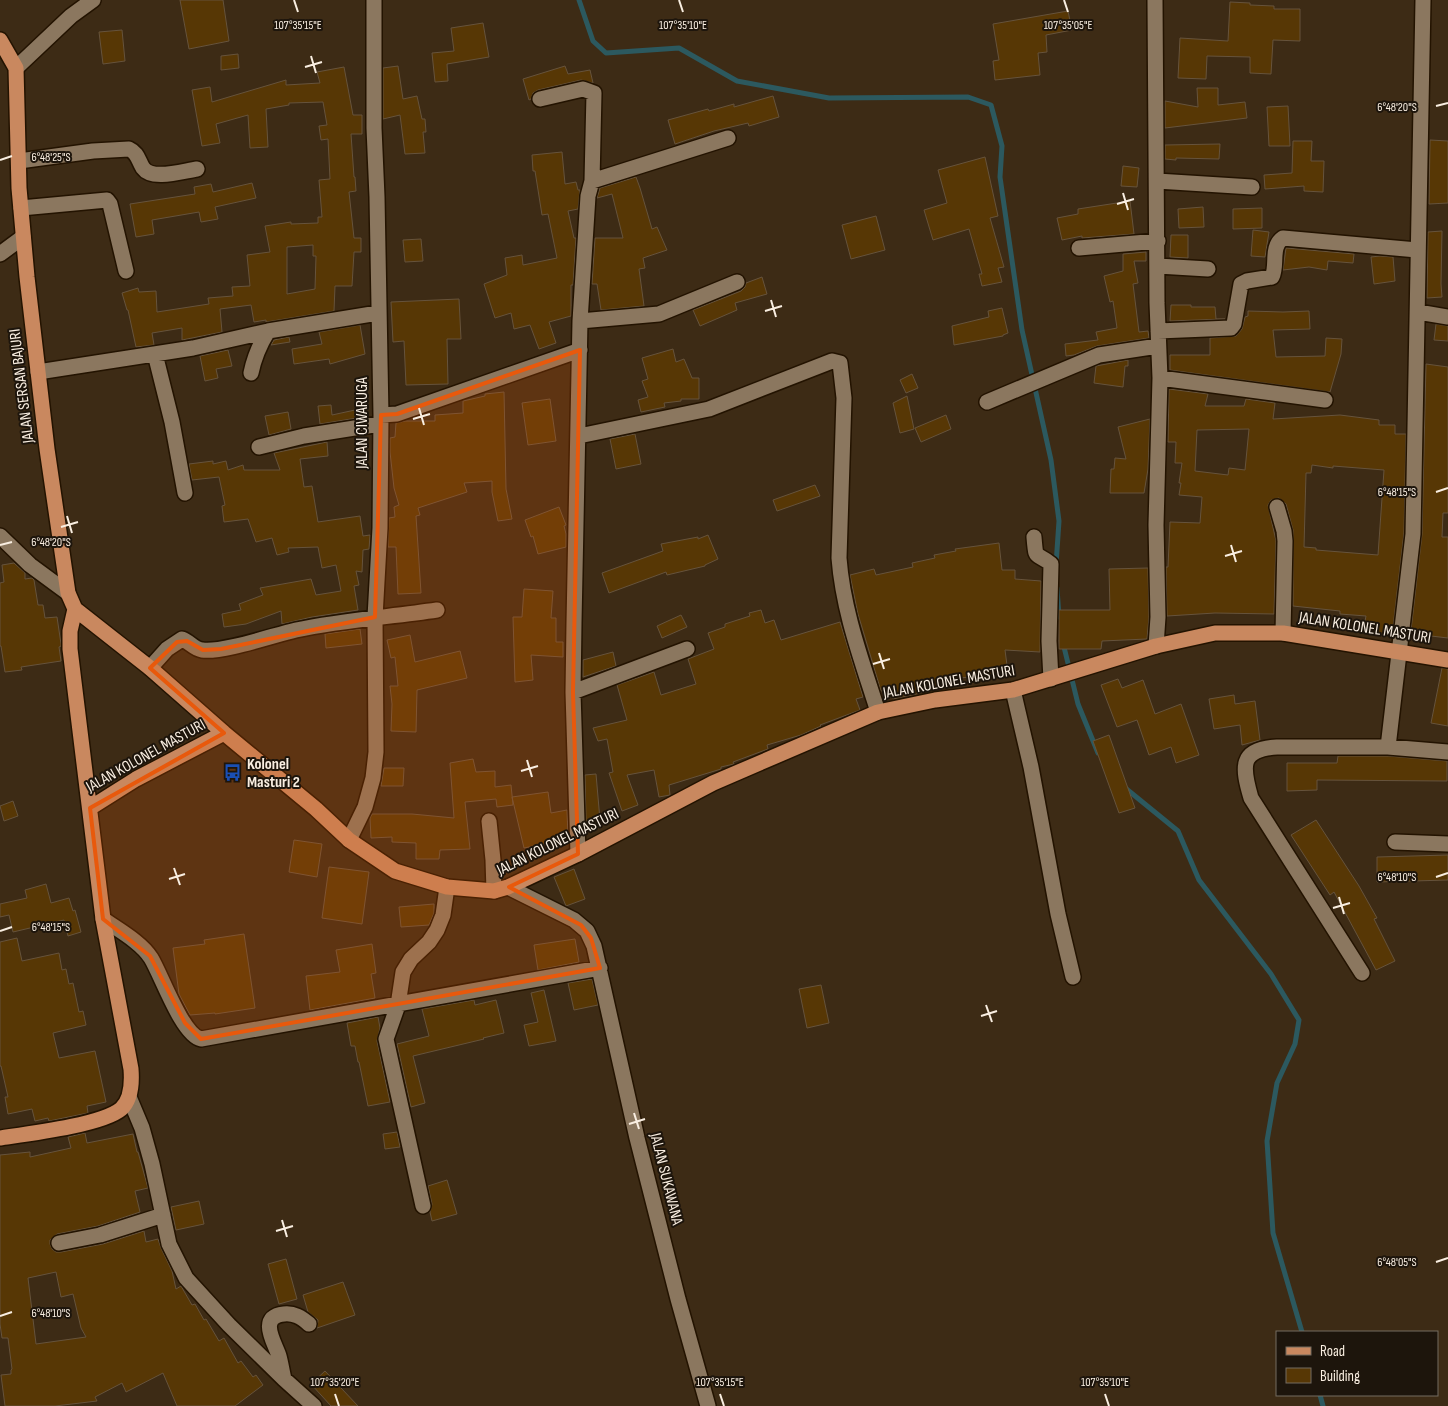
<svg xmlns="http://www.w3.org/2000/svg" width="1448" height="1406" viewBox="0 0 1448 1406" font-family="'Sofia Sans Condensed',sans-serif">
	<rect width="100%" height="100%" fill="#3d2b15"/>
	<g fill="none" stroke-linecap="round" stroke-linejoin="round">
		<path stroke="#2c595f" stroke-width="5" d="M579 0 593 41 606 53 679 48 737 81 829 98 968 97 991 105 1002 146 1000 177 1022 330 1051 460 1059 521 1056 565
			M1057 588 1059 617
			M1063 643 1078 704 1098 753
			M1124 787 1178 831 1199 880 1271 974 1299 1020 1295 1044 1277 1083 1267 1141 1273 1233 1302 1332
			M1320 1395 1323 1406"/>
	</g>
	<path fill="#573705" stroke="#66533c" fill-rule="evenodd" d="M180 0H223L229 41 189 49Z
		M1230 2 1250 3V5L1274 6V9H1300V41L1273 40 1271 74 1250 73V57L1207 56 1206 79 1178 78 1180 38 1228 41Z
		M1068 11 1072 30 1046 35 1047 52 1038 53 1040 75 995 80 993 61 999 60 993 24Z
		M483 23 489 57 447 64 448 81 435 82 432 53 454 51 451 28Z
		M122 30 125 61 103 64 99 32Z
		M238 54 239 68 221 70V56Z
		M398 66 403 99 417 96 422 119H425L426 132H423L425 153 405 154 400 115 383 119V68Z
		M565 66 568 74 590 70 593 83 581 80 538 90 533 93 531 99 529 100 523 79Z
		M344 67 353 115H362V134H351L354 177H355L356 191 349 192 354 238H361V252H354L352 286H335L334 311 266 322V320L254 322 251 305 220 309 222 332 182 340V328L152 333 154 345 136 347 128 310H127L122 293 138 288 139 292 156 291 157 312 209 304 208 298 233 296 232 287 250 286 247 255 270 252 265 226 291 222V224L318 223V217H322L319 180 330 179 328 139 321 140 319 126 327 125 323 102 289 103V105L266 109 268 147 250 148 248 115 216 124 220 143 202 146 192 90 210 87 212 102 286 80V85L320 83 317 72ZM313 245V256H316L315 289 287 294V247Z
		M1197 88H1218V105L1245 102 1247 118 1165 128V101L1198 107Z
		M773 96 779 117 749 126 748 123 714 131 675 144 668 120 708 109 709 111 734 104V107Z
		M1288 106 1290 146H1269L1267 107Z
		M1430 140 1448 141V203L1429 204Z
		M1293 141H1312L1311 161H1324L1323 192 1304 191V186L1265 189 1264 175 1292 173Z
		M1220 144 1219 159 1176 158V160L1165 159V145Z
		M562 152 565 184 576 182 578 190H580L578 209 568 211 574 238H576L573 285H571V316L549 322 556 343 539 349 530 325 514 329 511 313 495 318 484 284 507 275 505 258 522 255 523 265 557 258 548 214 542 215 535 171H533L532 155Z
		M985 157 998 216 990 218 1004 267 998 268 1002 282 982 286 979 274H982L969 229 933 240 924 210 947 203 938 170Z
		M1123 166 1139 168 1137 187 1121 186Z
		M636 177 640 188 652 229 657 227 667 250 643 258 645 268 639 269 644 306 601 310 597 284H592L595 238H623L612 194 597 198 600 188Z
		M252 183 256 198 215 207 218 219 201 222 199 212 152 220 154 234 136 237 130 204 195 194 194 187 211 184 213 192Z
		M1130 201 1134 234 1082 238V236L1062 240 1057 218 1078 214V209Z
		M1203 207 1204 227 1179 228 1178 209Z
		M1262 208V228L1233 229V209Z
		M876 216 885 250 851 259 842 225Z
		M1253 230 1269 232 1265 257 1251 256Z
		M1442 231 1441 284 1442 297 1427 298 1428 232Z
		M1171 235H1188V258L1170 257Z
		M421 239 423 261 405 262 403 240Z
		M1286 248 1354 254 1353 263 1328 261 1327 270 1309 267 1283 270Z
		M1146 252V261H1134L1138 283 1133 284 1139 332 1148 331 1149 338 1097 346 1074 355 1066 356 1065 344 1098 340 1096 332 1117 328 1113 301 1110 302 1104 276 1123 271V254Z
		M1380 256 1393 257 1395 281 1374 284 1371 257Z
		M762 277 767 294 735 303 737 310 700 326 693 310 741 291 745 287 746 283Z
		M459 299 461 339H447L448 384 406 385 404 341 393 342 391 302Z
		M1171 305H1191V307H1215L1216 319H1225L1170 321Z
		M1002 308 1008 333 1003 335V336L954 345 952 326 989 317 988 311Z
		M1248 311 1283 312 1309 311 1310 329 1273 330 1276 357 1325 356 1326 338 1342 339 1341 354 1330 392 1170 370V355H1210V338L1236 336 1242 329 1245 317 1248 316Z
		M1436 324 1448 326V341L1434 340Z
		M360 325 365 354 330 364 329 359 294 364 292 349 322 344 319 332Z
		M289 337 290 342 271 345 274 340Z
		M673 349 676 362 684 359 692 378H699V399H681V401L664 403 665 407 641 412 638 400 648 397 642 381 648 379 642 358Z
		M228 350 232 366 216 369 218 378 205 381 200 356Z
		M1128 360V366H1125L1123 387 1094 383 1096 366Z
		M1426 364 1448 367V513H1443L1442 537H1448V638L1431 636V632L1411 630 1422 534Z
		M912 374 918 388 906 393 900 380Z
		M1169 389 1208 394 1205 406H1244L1246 399 1275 403 1273 419 1340 415 1379 420V425H1395V434H1406L1404 533 1392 636 1363 631 1366 616 1340 614V611L1293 606V530L1286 504 1279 498 1271 500 1268 505 1276 541 1274 614 1215 613 1167 616 1166 567H1168L1170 522 1200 523 1202 497 1179 495 1181 483H1179L1182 463H1175L1176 442H1168ZM1249 429 1245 470 1229 468 1228 475 1195 471 1197 430ZM1312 465 1333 468V466L1384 470 1378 555 1316 550V548L1304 547 1306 473H1311Z
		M504 392 506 489 512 519 498 521 492 492V481L464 483 467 492 418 508 420 515 416 516 421 593 398 594 396 547H388L389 518 395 517 394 507 399 505 394 488 390 452V438L395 437 396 423 405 421H435V415L463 413V401L485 396V394Z
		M907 396 914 429 900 433 893 403Z
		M550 399 556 441 528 445 522 403Z
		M331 405 332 415 355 410 357 418 320 424 318 406Z
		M288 412 291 429 269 435 265 416Z
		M946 415 951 429 921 442 915 428Z
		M1150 419 1148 469 1144 493H1110L1111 469H1114L1115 458 1126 459 1118 427Z
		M635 434 641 464 616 469 610 439Z
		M327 442 328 456 300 459 304 487 312 486 318 522 360 516 363 536 370 535 369 549 363 550 362 572 356 571 359 585 354 586 358 610 312 617 282 624 281 611 246 624 224 627 222 614 241 610 239 604 263 595 260 588 311 579 316 595 341 591 336 565 322 568 318 547 288 548 289 552 277 555 272 538 256 542 248 519 224 522 222 506 225 505 219 477 192 480 189 464 213 461V464L226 461 228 470 243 465 244 470H280L274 453Z
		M815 485 820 496 777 511 773 500Z
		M559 507 566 525 564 526 566 534V547L538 554 533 536 531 537 525 520Z
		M708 535 718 559 705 565V566L667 575 666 572 609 593 602 573 663 551 661 544 698 537V539Z
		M999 543 1002 570H1015V579L1041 581 1040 652 1005 650 1008 673 960 678V683L934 688 921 692V693L893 699 890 689 881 691 858 614 850 575 874 569 876 575 913 567 912 563 935 558 934 555 956 551 955 549Z
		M14 563 25 573V579L32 578 34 580 38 605H43L45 618 57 617 61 644V646L59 647 61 661 21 667 22 670 5 672 1 646H0V583L4 582 2 565Z
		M1148 568 1149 617 1147 639 1102 641 1101 649H1059V610H1110L1109 569Z
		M524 589 553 591 551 618H556V642H563V657L531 655 533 680 515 682 513 617H522Z
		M761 610 765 623 774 620 781 640 840 622 863 697 856 699 860 710 820 725 821 726 801 735 767 745 768 749 733 762 734 764 721 767V769L669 785 670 795 659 797 654 770 627 775 638 805 622 811 609 773 613 772 607 739 598 741 593 728 627 720 617 685 654 672 661 695 696 684 688 659 714 649 708 633 725 627V624L750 616 749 613Z
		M681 615 687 627 662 638 657 626Z
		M360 629 362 644 326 648 325 634Z
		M410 635 415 662 460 651 467 678 417 690 416 732 391 731 392 704 390 686H398L395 657 391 658 387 640Z
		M613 652 616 666 583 677V660Z
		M1442 668 1448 669V726L1431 723Z
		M1118 679 1122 688 1143 680 1155 714 1181 704 1199 755 1176 763 1171 747 1149 755 1137 720 1117 727 1101 685Z
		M1234 695 1235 704 1255 701 1260 740 1242 745 1240 725 1214 729 1209 699Z
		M1109 735 1135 808 1119 813 1093 741Z
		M1338 756H1388L1447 761V781L1317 780V790L1287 791V763H1337Z
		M473 759 476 772 495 771V787L511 785 513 805 497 807 496 799 465 802 470 849 440 850 439 859H416V843L392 842V837L371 838 370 818 372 814H412L454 818 450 763Z
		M384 768H404L403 786H381Z
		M596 774 600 820 586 821 585 775Z
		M548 792 551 813 567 810 568 839 524 848 512 797Z
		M13 801 18 816 4 821 0 806Z
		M1316 820 1359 886 1377 918 1374 919 1395 961 1376 970 1334 892 1330 895 1291 835Z
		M294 840 322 844 317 877 289 872Z
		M1448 855V880L1377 882V857Z
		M329 867 369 872 362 924 322 918Z
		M574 869 585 899 566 906 554 877Z
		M46 884 51 903 69 898 73 911 75 910 81 932 68 936 64 920 13 932 9 915 0 917V904L27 898 25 890Z
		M434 904V913L429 925 401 927 399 907Z
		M244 934 255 1008 215 1014V1013L190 1015 179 994 173 948 205 944 204 940Z
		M17 938 22 961 59 953 62 970 66 969 69 984 73 983 79 1012 83 1011 86 1025 53 1033 59 1058 95 1051 106 1102 87 1106 88 1113 49 1121 48 1118 35 1121 32 1109 8 1114 5 1097H8L1 1066H0V942Z
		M575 939 579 962 538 970 534 945Z
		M372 944 376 973 371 974 375 998 310 1010 306 976 340 972 336 950Z
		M592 979 598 1005 574 1010 568 983Z
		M821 985 829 1023 807 1028 799 989Z
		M544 990 556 1041 529 1046 524 1025 538 1022 531 993Z
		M474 1000 475 1005 496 1000 504 1033 483 1038 484 1039 413 1056 425 1103 411 1107 397 1044 429 1036 422 1009Z
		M378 1017 380 1028 377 1041 390 1102 368 1106 359 1062H358L355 1046H351L347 1023Z
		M397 1132 400 1147 385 1149 383 1134Z
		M85 1133 87 1143 133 1134 137 1152H138L148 1188 135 1191 140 1212 98 1226 57 1234 50 1240V1244L52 1249 56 1252H61L103 1244 144 1231 146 1242 158 1239 161 1248 172 1271 176 1289 181 1286 192 1305 195 1304 204 1320 206 1319 219 1341 224 1338 238 1363 241 1361 253 1377 256 1375 263 1385 235 1406H177L163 1373 126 1392 122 1383 95 1397 97 1401 55 1406H5L1 1375 11 1374V1370L12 1369 8 1338H2L0 1324V1155L30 1152V1157L71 1148 68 1137ZM56 1272 61 1297 73 1294 81 1328 86 1337 36 1344 28 1278Z
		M447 1180 457 1214 432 1221 430 1212 432 1204 428 1186Z
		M199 1201 204 1224 176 1230 171 1207Z
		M286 1259 297 1299 279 1304 268 1264Z
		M343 1282 355 1315 317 1328 318 1320 308 1312 303 1295Z
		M325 1371 358 1406H331L311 1384Z"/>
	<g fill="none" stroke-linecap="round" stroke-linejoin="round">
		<defs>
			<path id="minor" d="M1155 0 1157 303 1160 378 1156 525 1158 617 1156 646
				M16 68 71 16 93 0
				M540 99 583 89 594 93 592 181
				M19 161 93 151 129 149C138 153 138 160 143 168 152 181 183 171 197 169
				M1157 181 1252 187
				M21 208 107 200 110 204 126 271
				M1079 248 1158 241
				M0 254 23 237
				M1158 266 1208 269
				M1418 312 1448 317
				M580 321 659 314 737 282
				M1158 331 1231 328 1234 324 1241 284 1247 281 1272 277C1278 265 1270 247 1283 238L1417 250
				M155 354 172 422 185 493
				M38 372 193 348 268 331 378 313
				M251 373C254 358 260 344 268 331
				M1160 378 1325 400
				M987 402 1099 355 1158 346
				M381 415 397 414 580 350
				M579 436 709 409 832 361 840 363 844 398 839 558C843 611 862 661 878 712
				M259 447 304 436 380 424
				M1277 507 1284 531 1285 541 1283 633
				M0 536 30 565 68 593
				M1034 537C1036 562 1035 551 1051 564L1049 641 1051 679
				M150 668 167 649 182 639C190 642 194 649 202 650 222 653 274 635 296 630 343 620 390 617 437 610
				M1013 690 1031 767 1058 914 1073 977
				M573 692 687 649
				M1388 747 1413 534 1423 0
				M489 821 493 860 494 891
				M349 840 365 807 373 778 376 752 375 617 380 528 381 415 377 197 374 128V0
				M1395 842 1448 844
				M578 854 573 692 574 623 580 321 588 196 592 181 728 138
				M508 887 574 920 587 931 594 946 637 1138 678 1299 708 1406
				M103 919C117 929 141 942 151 958 161 974 182 1035 201 1039L600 968
				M1362 973 1251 798C1242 767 1239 749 1277 747H1388L1448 752
				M129 1097 142 1128 152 1164 169 1244 186 1278 229 1325 284 1379 314 1406
				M423 1206 386 1039 398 1005 403 972 411 959 429 942 437 930 443 915 447 887
				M59 1243 100 1235 163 1215
				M284 1379C282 1371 281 1363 279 1356 275 1343 257 1317 284 1314 294 1313 301 1317 309 1324"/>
			<path id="major" d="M0 40 16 68 19 188 27 277 47 449 68 593 75 609 150 668 224 733 316 809 349 840 395 871 447 887 494 891 508 887 578 854 713 783 878 712 935 700 1013 690 1156 646 1215 633H1283L1448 660
				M90 808 136 779 224 733
				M0 1138C27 1134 102 1125 121 1109 132 1099 132 1082 131 1069L103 919 70 649V631L75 609"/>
		</defs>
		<use href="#minor" stroke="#231300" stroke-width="18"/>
		<use href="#major" stroke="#231300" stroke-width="18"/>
		<use href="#minor" stroke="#8b775f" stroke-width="15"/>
		<use href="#major" stroke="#c9885f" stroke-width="15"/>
	</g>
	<path fill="#e8590c" fill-opacity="0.2" stroke="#e8590c" stroke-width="4" stroke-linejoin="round" d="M580 350 573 692 578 854 509 887 581 925 591 938 600 968 201 1039 185 1023 150 956 103 919 90 808 224 733 150 668 177 642 187 641 203 650 221 649 375 617 381 415 397 414Z"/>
	<path fill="none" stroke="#f9eee1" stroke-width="2" d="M294 0 298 12M679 0 683 12M1064 0 1068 12M311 56 316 73M305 67 322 62M1436 106 1448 103M0 160 12 156M1123 193 1128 210M1117 204 1134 199M771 300 776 317M765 311 782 306M419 408 424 425M413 419 430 414M1436 492 1448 488M67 516 72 533M61 527 78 522M0 545 12 542M1231 545 1236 562M1225 556 1242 551M879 653 884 669M873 664 890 659M527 760 532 777M521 771 538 766M174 868 180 885M1436 877 1448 873M169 879 185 874M1339 897 1344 914M1333 908 1350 903M0 931 12 927M986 1005 992 1022M981 1016 997 1011M634 1113 639 1129M629 1124 645 1119M282 1220 287 1237M276 1231 293 1226M1436 1262 1448 1258M0 1316 12 1312M335 1394 339 1406M720 1394 724 1406M1105 1394 1109 1406"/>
	<defs>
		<symbol id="bus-bare" viewBox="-9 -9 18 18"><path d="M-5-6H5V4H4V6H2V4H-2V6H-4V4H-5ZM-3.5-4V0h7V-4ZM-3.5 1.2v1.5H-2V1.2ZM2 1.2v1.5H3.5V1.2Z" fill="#1a4fb4" stroke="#1d150c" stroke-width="2.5" paint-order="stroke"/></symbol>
	</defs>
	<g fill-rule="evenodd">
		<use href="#bus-bare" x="220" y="760" width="25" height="25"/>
	</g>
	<g text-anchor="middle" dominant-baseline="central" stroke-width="4" stroke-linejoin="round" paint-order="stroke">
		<g font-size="16" fill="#f9eee1" stroke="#1d150c">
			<text transform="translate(22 386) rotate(-97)">JALAN SERSAN BAJURI</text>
			<text transform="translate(362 423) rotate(-90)">JALAN CIWARUGA</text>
			<text transform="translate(1365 628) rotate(9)">JALAN KOLONEL MASTURI</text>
			<text transform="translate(949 682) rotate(-10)">JALAN KOLONEL MASTURI</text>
			<text transform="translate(146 756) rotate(-29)">JALAN KOLONEL MASTURI</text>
			<text transform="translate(558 842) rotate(-26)">JALAN KOLONEL MASTURI</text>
			<text transform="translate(666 1179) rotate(76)">JALAN SUKAWANA</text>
		</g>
		<g font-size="16" font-weight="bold" fill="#f9eee1" stroke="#1d150c" text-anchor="start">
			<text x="247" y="764">Kolonel<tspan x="247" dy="18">Masturi 2</tspan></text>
		</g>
	</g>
	<g font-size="12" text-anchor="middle" fill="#f9eee1" stroke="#1d150c" stroke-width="4" stroke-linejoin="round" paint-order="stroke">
		<text x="298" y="29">107°35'15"E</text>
		<text x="683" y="29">107°35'10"E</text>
		<text x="1068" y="29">107°35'05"E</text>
		<text x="1397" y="111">6°48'20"S</text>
		<text x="51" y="161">6°48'25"S</text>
		<text x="1397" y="496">6°48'15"S</text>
		<text x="51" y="546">6°48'20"S</text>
		<text x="1397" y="881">6°48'10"S</text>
		<text x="51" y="931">6°48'15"S</text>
		<text x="1397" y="1266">6°48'05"S</text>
		<text x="51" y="1317">6°48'10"S</text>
		<text x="335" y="1386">107°35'20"E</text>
		<text x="720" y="1386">107°35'15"E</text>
		<text x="1105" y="1386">107°35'10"E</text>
	</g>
	<rect x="1276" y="1331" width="162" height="65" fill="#1d150c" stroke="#756c61"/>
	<rect x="1286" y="1347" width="25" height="8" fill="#c9885f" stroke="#756c61"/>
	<text x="1320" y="1356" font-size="15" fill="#f9eee1">Road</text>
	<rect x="1286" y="1368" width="25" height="15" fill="#573705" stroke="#756c61"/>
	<text x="1320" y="1381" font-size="15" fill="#f9eee1">Building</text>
</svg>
